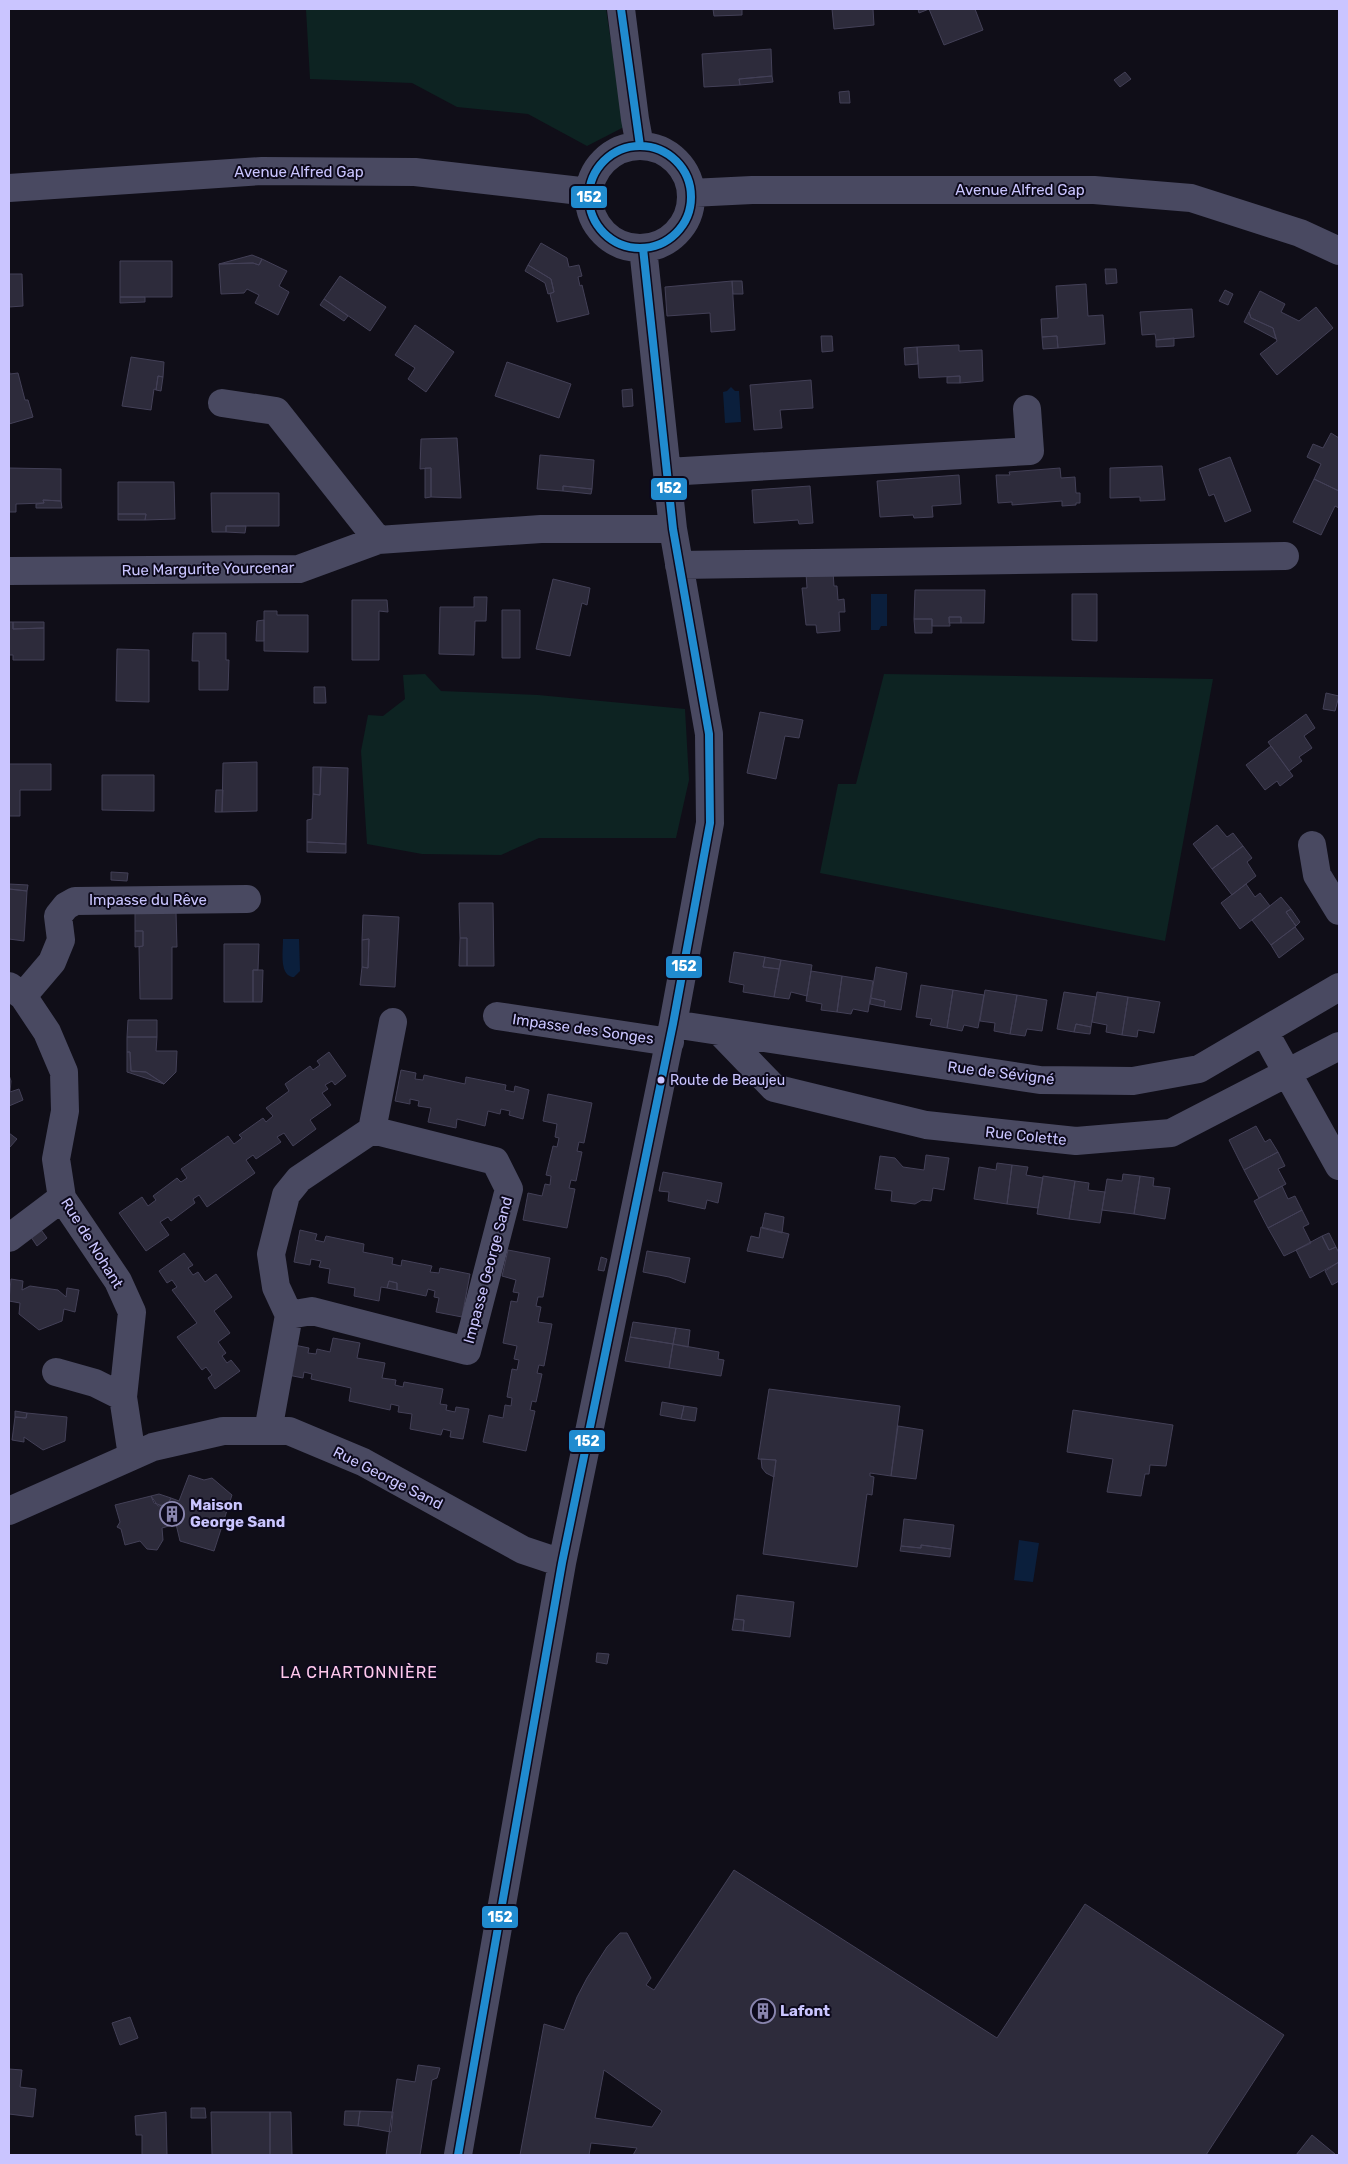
<svg xmlns="http://www.w3.org/2000/svg" width="1348" height="2164" viewBox="0 0 1348 2164" font-family="Rubik,sans-serif">
	<rect width="100%" height="100%" fill="#100e18"/>
	<path fill="#0d2322" d="M306 9H606L624 127 587 146 528 114 457 107 412 83 310 79Z
		M425 674 441 691 538 695 685 709 689 780 676 838H539L501 855 422 854 367 844 361 751 368 715 383 716 405 699 403 675Z
		M884 674 1213 679 1165 941 820 873 838 784H856Z"/>
	<path fill="#0b1f3c" d="M731 387 735 391H739L741 422 725 423 723 392 727 391Z
		M871 594H887V626H881L879 630H871Z
		M283 939H299L300 971 294 977C279 976 283 952 283 939Z
		M1019 1540 1039 1543 1033 1582 1014 1580Z"/>
	<path fill="#2d2b3b" stroke="#434057" fill-rule="evenodd" d="M713 9H742V15L714 16Z
		M832 9H873L874 25 834 29Z
		M918 9H975L983 30 944 45 929 9 919 13Z
		M771 49 772 76 739 79 740 85 704 87 702 54Z
		M1125 72 1131 79 1120 87 1114 80Z
		M772 76 773 82 740 85 739 79Z
		M849 91 850 103H840L839 92Z
		M541 243 567 258 569 267 579 265 582 276 578 277 580 286 582 285 589 314 557 322 550 294 554 292 551 279 528 265Z
		M252 255 262 259 259 265 253 263 219 264Z
		M262 259 287 271 279 286 289 292 278 315 255 303 259 295 247 289 244 293 221 294 219 264 253 263 259 265Z
		M120 261H172V297H120Z
		M528 265 551 279 554 292 548 294 545 283 525 271Z
		M1105 269H1116L1117 283 1106 284Z
		M9 274H22L23 306 9 307Z
		M340 276 386 307 370 331 324 299Z
		M732 281H742L743 294H733Z
		M732 281 735 330 711 332 710 313 667 316 665 287Z
		M1086 284 1088 316 1103 315 1105 344 1058 348 1057 336 1042 337 1041 319 1058 318 1056 286Z
		M1225 290 1233 294 1228 305 1219 301Z
		M1260 291 1285 304 1281 312 1299 321 1316 307 1333 328 1277 375 1260 354 1277 341 1273 328 1251 318 1249 312Z
		M120 297H145V302L120 303Z
		M324 299 348 316 344 321 320 305Z
		M1192 309 1194 337 1156 340 1155 334 1142 335 1140 312Z
		M1249 312 1251 318 1273 328 1276 339 1244 322Z
		M415 325 454 352 426 392 408 379 415 368 395 355Z
		M821 336H832L833 351 822 352Z
		M1057 336 1058 348 1043 349 1042 337Z
		M1174 338V346L1156 347V340Z
		M959 345V351L982 350 983 381 960 383V376L919 378 917 347Z
		M917 347 918 364 905 365 904 348Z
		M131 357 164 362 163 377 158 376 156 390 154 389 151 410 122 406Z
		M507 362 571 384 559 418 495 396Z
		M9 369 10 374 18 373 25 400H28L33 417 9 424Z
		M158 376 163 377 161 391 156 390Z
		M960 376V383H947V377Z
		M811 380 813 408 780 410 782 428 754 430 750 385Z
		M632 389 633 406 623 407 622 390Z
		M1331 433 1339 438V491L1314 479 1321 464 1307 457 1313 444 1323 448Z
		M457 438 461 498 431 497V468L420 469 421 439Z
		M540 455 594 460 592 489 563 486V491L537 489Z
		M1230 457 1251 511 1225 522 1214 494 1209 496 1199 469Z
		M1162 466 1165 500 1140 501V497L1110 498V468Z
		M9 468 61 469V501L43 500 44 503 16 504V512H9Z
		M425 468H431V497L425 498Z
		M1060 468 1061 478 1075 477 1076 493H1080V503H1076V505L1062 506V501L1012 505V502L998 503 996 475H1010L1009 472Z
		M959 475 961 504 932 506 933 517 914 518 913 515 880 517 877 481Z
		M1314 479 1339 491V508L1335 506 1321 535 1293 522Z
		M118 482H174L175 519 145 520 146 514H118Z
		M563 486 592 489 591 494 563 491Z
		M810 486 813 523 799 524 798 520 754 523 752 490Z
		M211 493H279V526H226V532H212Z
		M43 500 61 501 62 508H36V504L44 503Z
		M118 514H146L145 520H118Z
		M226 526H246L245 533 226 532Z
		M833 571 834 586H837L838 600 844 599 845 612H839L840 631 817 633 816 625H806L802 588H807L806 573Z
		M553 579 590 588 587 605 582 603 570 656 536 649Z
		M915 590H985L984 623H961V617H949L950 626H932V619H914Z
		M1072 594H1097V641L1072 640Z
		M474 597H487L486 621H475L474 655 439 654 440 607H474Z
		M352 600H387L388 612 379 611V660H352Z
		M502 610H520V658H502Z
		M264 611H277V615H308V652L264 651Z
		M949 617H961V623H949Z
		M914 619H932V633H915Z
		M264 620V641H256L257 621Z
		M9 622H13V629L44 628V660H13V655H9Z
		M13 622H44V628L13 629Z
		M193 633H226V660H229L228 690H199V661H192Z
		M117 649 149 650V702L116 701Z
		M314 687H325L326 703H314Z
		M1326 693 1339 696 1335 711 1323 709Z
		M760 712 803 720 799 738 785 736 776 779 747 773Z
		M1306 714 1315 728 1304 736 1312 748 1299 757 1302 761 1289 771 1268 742Z
		M1271 746 1293 776 1280 786 1277 781 1265 790 1246 765Z
		M257 762V811L222 812 223 763Z
		M9 764H51V790H20V816H9Z
		M313 767H321L320 795 313 794Z
		M321 767 348 768 346 844 307 842V820L312 819 313 794 320 795Z
		M102 775H154V811L102 810Z
		M216 790H223L222 812H215Z
		M1217 825 1227 837 1233 833 1243 846 1212 869 1193 844Z
		M307 842 346 844V853L307 852Z
		M1243 846 1252 858 1247 862 1256 876 1232 895 1212 869Z
		M111 872 128 873 127 881 111 880Z
		M9 884 28 885 27 891 9 889Z
		M1246 884 1255 897 1260 893 1270 906 1240 929 1221 903Z
		M9 889 27 891 24 941 9 939Z
		M1281 897 1291 909 1286 912 1296 926 1271 945 1252 920Z
		M459 903H493L494 966H467V938H460Z
		M1291 909 1300 922 1296 926 1286 912Z
		M135 912H176L177 947H172V999H140L139 947 143 946V931H135Z
		M363 915 399 917 395 987 360 985 362 967 368 968 369 939 362 940Z
		M1295 927 1304 939 1279 958 1271 945Z
		M135 931H143V946L135 947Z
		M460 938H467V966H459Z
		M369 939 368 968 362 967V940Z
		M224 944H259L258 970H253V1002H224Z
		M734 952 765 957 763 967 779 969 774 997 743 992 744 985 729 982Z
		M765 957 781 960 779 969 763 967Z
		M781 960 812 965 807 996 791 992 789 999 774 997Z
		M876 967 907 973 901 1010 884 1007 885 1001 871 998Z
		M253 970H263L262 1002H253Z
		M811 971 842 976 837 1012 821 1010 822 1004 806 1001Z
		M842 976 873 981 868 1012 853 1009 851 1014 837 1012Z
		M921 985 953 990 947 1028 930 1025 932 1019 916 1017Z
		M953 990 984 995 978 1028 964 1025 962 1031 947 1028Z
		M985 990 1017 995 1010 1034 994 1031 995 1023 980 1021Z
		M1064 992 1096 997 1091 1027 1076 1024 1074 1032 1057 1029Z
		M1097 992 1128 997 1122 1035 1106 1032 1107 1025 1092 1022Z
		M1017 995 1047 1000 1042 1031 1027 1029 1025 1036 1010 1034Z
		M1128 997 1160 1002 1154 1033 1138 1030 1137 1037 1122 1035Z
		M871 998 885 1001 884 1007 870 1004Z
		M128 1020H157V1037H127Z
		M1076 1024 1091 1027 1090 1034 1074 1032Z
		M127 1037H157L156 1051H177L176 1072 164 1084 146 1072 131 1071 130 1052H127Z
		M127 1052H130L131 1071 146 1072 164 1084 127 1072Z
		M329 1052 346 1076 335 1085 332 1081 325 1085 328 1089 322 1093 331 1105 310 1120 316 1129 293 1146 284 1133 277 1137 281 1142 256 1159 253 1155 246 1160 255 1173 207 1207 199 1195 193 1199 195 1203 171 1221 168 1217 160 1222 169 1235 146 1251 119 1213 142 1197 148 1206 156 1200 153 1196 177 1178 181 1182 187 1178 181 1169 228 1136 234 1144 242 1138 239 1135 263 1118 266 1122 273 1116 266 1108 289 1091 285 1084 310 1066 313 1070 320 1065 317 1061Z
		M401 1070 416 1073 415 1079 423 1080 424 1075 465 1084 466 1077 506 1085 505 1090 514 1092 515 1086 529 1090 523 1119 509 1115 510 1111 501 1109 500 1114 488 1111 485 1126 457 1119 456 1128 428 1122 431 1108 418 1106 419 1101 410 1099V1104L395 1101Z
		M9 1075 11 1081 10 1092 19 1089 23 1100 9 1106Z
		M548 1094 592 1103 584 1143 579 1142 577 1151 582 1152 576 1181 571 1180 569 1188 575 1189 567 1228 523 1220 528 1193 542 1196 545 1184 550 1185 551 1176 546 1175 553 1146 557 1147 559 1138 555 1137 557 1124 543 1121Z
		M1256 1126 1265 1142 1270 1139 1278 1152 1244 1170 1229 1140Z
		M9 1133 17 1139 10 1147H9Z
		M1278 1152 1285 1166 1278 1169 1286 1184 1259 1198 1244 1170Z
		M926 1155 949 1158 944 1190 933 1188 931 1201 922 1200 915 1204 891 1201 892 1191 875 1189 880 1156 895 1158 903 1167 924 1170Z
		M997 1163 1012 1165 1007 1204 974 1199 979 1167 996 1170Z
		M1012 1165 1028 1167 1026 1175 1043 1178 1038 1208 1007 1204Z
		M663 1172 722 1183 718 1203 707 1200 705 1209 668 1201 669 1192 659 1191Z
		M1123 1174 1140 1176 1134 1214 1102 1210 1107 1179 1122 1181Z
		M1043 1176 1075 1181 1069 1219 1037 1214Z
		M1140 1176 1154 1178 1153 1186 1170 1188 1165 1219 1134 1214Z
		M1075 1181 1089 1183 1088 1190 1105 1192 1100 1223 1069 1219Z
		M1282 1186 1288 1199 1295 1196 1302 1210 1268 1228 1254 1201Z
		M1302 1210 1309 1224 1303 1227 1311 1243 1284 1256 1268 1228Z
		M765 1213 784 1217 782 1233 762 1228Z
		M39 1227 47 1238 37 1246 29 1234Z
		M761 1227 789 1234 783 1258 747 1251 751 1236 759 1238Z
		M300 1230 317 1234 315 1240 324 1242 326 1236 364 1244 363 1252 393 1258 392 1264 401 1266 402 1260 432 1266 430 1272 439 1273 440 1268 470 1274 462 1317 436 1312 439 1298 434 1297 435 1291 428 1289 426 1296 397 1290V1283L389 1281 387 1288 381 1287 379 1301 354 1296 355 1288 328 1283 330 1269 319 1267 321 1261 311 1259 310 1265 294 1262Z
		M1329 1233 1336 1247 1329 1250 1322 1236Z
		M1322 1236 1329 1250 1336 1247 1339 1253V1262L1310 1278 1296 1250Z
		M508 1250 550 1258 543 1297H538L536 1306 541 1307 538 1322 552 1324 544 1366 539 1365 537 1373 542 1374 536 1402 532 1401 530 1410 535 1411 526 1451 483 1442 489 1415 503 1418 505 1405 511 1406 512 1398 507 1397 512 1369 517 1370 519 1360 514 1359 517 1346 503 1343 511 1301 517 1302 519 1293 513 1292 516 1280 502 1276Z
		M647 1251 690 1258 685 1283 669 1277 643 1272Z
		M184 1253 193 1265 188 1268 193 1275 198 1272 205 1282 216 1274 232 1297 214 1311 230 1333 218 1342 226 1353 222 1356 227 1363 231 1360 240 1371 215 1389 208 1378 212 1375 206 1367 202 1370 177 1337 197 1323 172 1290 177 1287 172 1280 167 1283 159 1271Z
		M601 1257 607 1259 604 1271 598 1270Z
		M1339 1262V1281L1332 1285 1325 1271Z
		M11 1279 23 1281 22 1290 30 1286 58 1290 66 1297 67 1288 79 1290 75 1312 64 1309 62 1321 39 1330 19 1314 20 1303 9 1301Z
		M389 1281 397 1283V1290L387 1288Z
		M633 1322 676 1328 673 1344 630 1337Z
		M676 1328 690 1330 688 1347 673 1344Z
		M630 1337 673 1344 669 1368 625 1361Z
		M333 1338 360 1343 357 1358 385 1363 382 1378 396 1380 395 1385 403 1387 404 1382 443 1389 440 1404 447 1405 446 1410 455 1412 456 1407 469 1409 463 1439 450 1437 451 1431 443 1429 441 1435 410 1429 412 1414 398 1412 399 1406 391 1404 390 1410 349 1401 351 1388 311 1379 312 1374 304 1372 303 1378 288 1375 294 1345 309 1348 308 1353 316 1354 317 1349 330 1352Z
		M673 1344 719 1352 718 1359 724 1360 721 1376 669 1368Z
		M769 1389 900 1406 891 1476 870 1473V1476L874 1477 872 1495 867 1494 857 1567 763 1554 776 1460 758 1459Z
		M662 1402 684 1406 681 1419 660 1415Z
		M684 1406 697 1408 695 1421 681 1419Z
		M1073 1410 1173 1425 1166 1466 1150 1465 1149 1474H1145L1141 1496 1107 1492 1113 1459 1067 1452Z
		M15 1411 27 1413 26 1418 15 1417Z
		M27 1413 67 1417 65 1441 43 1450 24 1437V1442L12 1440 15 1417 26 1418Z
		M898 1426 923 1430 916 1479 891 1476Z
		M761 1459 776 1460 774 1477 766 1473 762 1468Z
		M189 1475 204 1480 212 1478 232 1495 214 1551 180 1541 176 1524 162 1528 163 1540 157 1550 147 1549 140 1541 125 1545 121 1529 117 1527 120 1522 115 1505 151 1496 158 1506 168 1504 171 1498 179 1501Z
		M159 1494 171 1498 168 1504 163 1506 154 1503 151 1496Z
		M904 1519 954 1525 951 1549 921 1545V1548L901 1546Z
		M921 1545 951 1549 950 1557 900 1551 901 1546 921 1548Z
		M737 1595 794 1602 790 1637 743 1631 744 1620 734 1619Z
		M734 1619 744 1620 743 1631 732 1630Z
		M597 1653 609 1654 607 1664 596 1662Z
		M734 1870 997 2038 1085 1904 1284 2035 1206 2155H633L637 2148 591 2143 589 2155H520L544 2024 564 2030 577 1997 587 1978 607 1947 620 1933H627L651 1978 646 1985 654 1990ZM604 2070 662 2111 652 2127 595 2118Z
		M130 2017 138 2038 120 2045 112 2023Z
		M418 2065 440 2068 437 2078 432 2080 420 2155H386L397 2079 415 2082Z
		M9 2069 22 2070 20 2087 36 2089 33 2117 9 2114Z
		M191 2108H205L206 2118H191Z
		M345 2111H360L358 2126 344 2125Z
		M360 2111 393 2112 391 2132 358 2126Z
		M166 2112 167 2155H142V2135H136L135 2116Z
		M211 2112H270V2155H212Z
		M270 2112H291L292 2155H270Z
		M1312 2135 1335 2154 1334 2155H1296Z"/>
	<g fill="none" stroke-linecap="round" stroke-linejoin="round">
		<path stroke="#494961" stroke-width="28" d="M621 9 635 119 640 146
			M589 197a51 51 0 1 1 102 0a51 51 0 1 1-102 0Z
			M9 188 262 171 415 172 589 192
			M691 193 752 190H1094L1191 198 1300 233 1339 251
			M222 403 276 411 378 540
			M667 472 1030 451 1027 409
			M679 565 1285 556
			M9 571 299 569 378 540 541 529H673
			M1312 845 1317 875 1339 911
			M9 986 23 996 47 1032 64 1072 65 1111 56 1159 62 1198 118 1281 132 1312 123 1397 132 1456
			M23 996 52 962 61 940 58 916 66 906 75 901 247 899
			M497 1016 670 1042
			M673 1024 1040 1080 1133 1081 1199 1069 1339 987
			M719 1031 774 1088 926 1125 1076 1141 1171 1133 1339 1046
			M1264 1031 1339 1166
			M372 1130 393 1022
			M9 1238 62 1198
			M56 1372 95 1383 123 1397
			M268 1431 289 1315 276 1287 271 1254 286 1195 299 1179 372 1130 495 1161 509 1189 467 1351 312 1311 289 1315
			M9 1511 153 1447 223 1431H289L363 1462 523 1550 562 1563
			M458 2155 562 1563 673 1024 710 823 709 734 673 529 643 248"/>
		<defs>
			<path id="bus-1" d="M621 9 640 146
				M589 197a51 51 0 1 1 102 0a51 51 0 1 1-102 0Z
				M458 2155 562 1563 673 1024 710 823 709 734 673 529 643 248"/>
		</defs>
		<use href="#bus-1" stroke="#0d0a1c" stroke-width="11"/>
		<use href="#bus-1" stroke="#208bcf" stroke-width="8"/>
	</g>
	<defs>
		<symbol id="building-ring" viewBox="-11 -11 22 22"><circle r="9.5" fill="#0d0a1c" stroke="#8985ae" stroke-width="1.5"/><path d="M-4-6H4V6H1V3H-1V6H-4ZM-2.5-4.3h1.7v1.8h-1.7ZM.8-4.3h1.7v1.8H.8ZM-2.5-1h1.7V.8h-1.7ZM.8-1h1.7V.8H.8Z" fill="#8985ae"/></symbol>
	</defs>
	<g fill-rule="evenodd">
		<use href="#building-ring" x="158" y="1500" width="28" height="28"/>
		<use href="#building-ring" x="749" y="1997" width="28" height="28"/>
	</g>
	<circle fill="#cac5ff" stroke="#0d0a1c" stroke-width="2" cx="661" cy="1080" r="4.5"/>
	<g text-anchor="middle" dominant-baseline="central" stroke-width="4" stroke-linejoin="round" paint-order="stroke">
		<g font-size="14" fill="#cac5ff" stroke="#0d0a1c" text-anchor="start">
			<text x="670" y="1080">Route de Beaujeu</text>
		</g>
		<g font-size="15" fill="#cac5ff" stroke="#0d0a1c">
			<text x="299" y="172">Avenue Alfred Gap</text>
			<text x="1020" y="190">Avenue Alfred Gap</text>
			<text transform="translate(208 569) rotate(-1)">Rue Margurite Yourcenar</text>
			<text x="148" y="900">Impasse du Rêve</text>
			<text transform="translate(583 1029) rotate(8)">Impasse des Songes</text>
			<text transform="translate(1001 1073) rotate(7)">Rue de Sévigné</text>
			<text transform="translate(1026 1136) rotate(6)">Rue Colette</text>
			<text transform="translate(92 1243) rotate(58)">Rue de Nohant</text>
			<text transform="translate(488 1270) rotate(-75)">Impasse George Sand</text>
			<text transform="translate(388 1478) rotate(27)">Rue George Sand</text>
		</g>
		<g font-size="15" font-weight="bold" fill="#cac5ff" stroke="#0d0a1c" text-anchor="start">
			<text x="190" y="1505">Maison<tspan x="190" dy="17">George Sand</tspan></text>
			<text x="780" y="2011">Lafont</text>
		</g>
		<g font-size="16" letter-spacing="1" fill="#ffc7ed" stroke="#0d0a1c">
			<text x="359" y="1672">LA CHARTONNIÈRE</text>
		</g>
	</g>
	<g stroke="#0d0a1c" stroke-width="2">
		<rect x="570" y="185" width="38" height="24" rx="5" fill="#208bcf"/>
		<rect x="650" y="477" width="38" height="24" rx="5" fill="#208bcf"/>
		<rect x="665" y="955" width="38" height="24" rx="5" fill="#208bcf"/>
		<rect x="568" y="1429" width="38" height="24" rx="5" fill="#208bcf"/>
		<rect x="481" y="1905" width="38" height="24" rx="5" fill="#208bcf"/>
	</g>
	<g font-size="14" text-anchor="middle" font-weight="bold" fill="#fff">
		<text x="589" y="202">152</text>
		<text x="669" y="493">152</text>
		<text x="684" y="971">152</text>
		<text x="587" y="1446">152</text>
		<text x="500" y="1922">152</text>
	</g>
	<rect width="1348" height="2164" fill="none" stroke="#cac5ff" stroke-width="20"/>
</svg>
